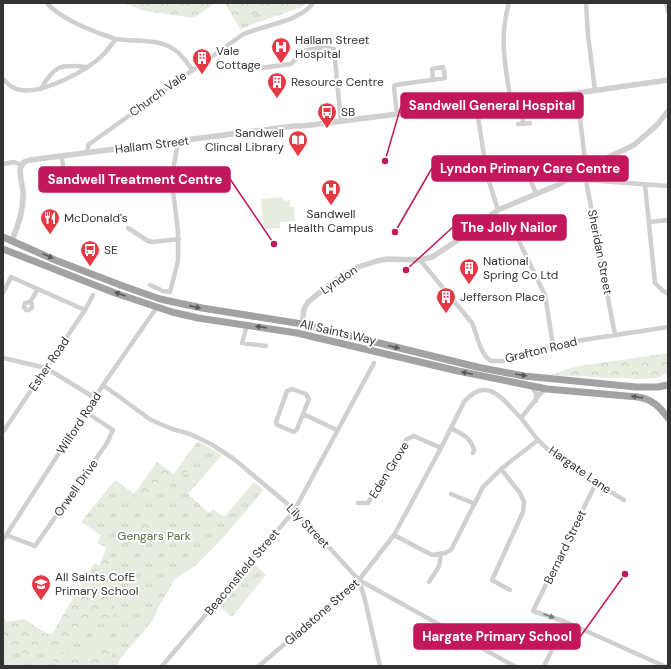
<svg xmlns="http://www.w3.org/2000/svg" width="671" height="669" viewBox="0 0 671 669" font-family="'DM Sans',sans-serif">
	<defs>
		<pattern id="grass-tufts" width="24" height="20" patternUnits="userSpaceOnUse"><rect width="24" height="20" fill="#e6ecdf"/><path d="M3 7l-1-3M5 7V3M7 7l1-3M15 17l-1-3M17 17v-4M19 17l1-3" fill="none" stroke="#c6cbc0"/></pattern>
		<pattern id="forest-crowns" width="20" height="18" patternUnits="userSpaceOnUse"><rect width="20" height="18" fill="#e6ecdf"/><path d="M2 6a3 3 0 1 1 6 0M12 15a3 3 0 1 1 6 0" fill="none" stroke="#c6cbc0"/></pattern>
	</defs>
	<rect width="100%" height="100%" fill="#fff"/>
	<path fill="url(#grass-tufts)" d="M225 3H306L299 8 240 29Z
		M198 441 222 455 188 494 209 513 213 509 221 515 225 516 254 482 263 490 253 503 219 542 196 565 174 580 158 608 153 620 120 659 117 666H3V649L57 637 99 566 107 548 97 543 101 535 81 522 115 480 134 494 157 462 174 474Z
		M255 565 266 575 232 617 220 607Z"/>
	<path fill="url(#forest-crowns)" d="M123 3H215L194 18 146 11Z
		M225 3H306L299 8 269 7 250 16 235 20Z
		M668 353V373L656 378 641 379 551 375 573 367Z
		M187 457 190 467 186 474 166 484 159 492 143 498H136L134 494 157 462 174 475Z
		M141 522 163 523 159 533 153 534 149 538V544L141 547 127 546 123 540C126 528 129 524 141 522Z
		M107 548 111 552 110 557 108 562 109 565C116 569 114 576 114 583L106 586 104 591C106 594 110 597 112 600 119 610 113 625 100 624 95 624 90 622 85 624 76 628 71 641 66 648 58 649 50 645 43 647 39 648 35 653 32 655L10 650 3 651V617L7 622 24 619 47 634H52L94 563 99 565Z
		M104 637C114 643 113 658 106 666H67L50 659C60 645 74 658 86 655 95 653 97 641 104 637Z"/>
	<path fill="#e6ecdf" d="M283 197 284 201 290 200V207H294L295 221 280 222V228L264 229 261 199Z"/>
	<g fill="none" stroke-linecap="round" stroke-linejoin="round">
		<path stroke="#d0d0d0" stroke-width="4.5" d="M509 3C499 37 505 67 511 101
			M586 3 588 35 595 90
			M666 3 668 12
			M116 39C135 42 158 38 175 50 182 55 187 63 192 69
			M253 69 291 64 303 51 324 47 334 49 341 122
			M3 79C9 85 13 89 21 90 44 94 88 70 104 54 108 49 112 44 116 39 96 33 60 19 47 3
			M41 89C54 66 59 64 86 67
			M577 93 586 168
			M521 100 523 124
			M476 104 487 175 498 210
			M397 115 394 87 395 85 445 78 443 67 432 69 433 79
			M518 124 530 123
			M88 153V145L242 35C262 25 300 22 313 3
			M3 164 14 162 22 165
			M524 166 536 193
			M583 170 585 175 615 335
			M568 180H586L668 186
			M645 185 655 283 663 291 668 293
			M49 188C52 187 56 187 59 186 67 181 62 164 62 157
			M649 222 668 220
			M128 228 148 241 152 242 179 239
			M517 237 545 295 553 345
			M420 260 472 323C477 334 480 355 491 361H503L563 343 668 327
			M150 285 163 291 170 292 178 261V232L173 190V170L178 142
			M3 293 11 277 85 310
			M30 302 32 304V308L29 310H26L24 307 25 303 30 302 38 289
			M247 325 242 343 266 346
			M3 358 46 368 95 398
			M103 385 151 420 172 429 190 434 211 444 234 459 284 501 326 544 359 580 514 666
			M531 386 536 393V401
			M292 389 306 394 309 399 297 429 294 432 277 425 276 422 287 391Z
			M547 389 541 393 521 418C527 425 532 433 538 440 562 465 595 482 624 500
			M303 414 337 430
			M451 428C461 434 471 437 474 450L473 453
			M3 432 85 310 93 295
			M501 469 520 493 524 502 523 512 492 580 510 590
			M596 483 533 611 566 622 664 666
			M451 494 475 504
			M358 503H368L407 439 414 436 441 448
			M6 535 35 546 107 443 113 430 86 412
			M394 535 432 555 445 553 451 550 483 487 501 469 538 440
			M3 540 103 385 157 307
			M359 580 365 600 380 666
			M429 582C435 572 442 566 440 554
			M162 666 294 511 374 363
			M259 666 359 580 394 535 441 448 464 402C487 374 504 401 521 418
			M544 666 566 622"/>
		<path stroke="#d0d0d0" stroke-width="5.5" d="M12 240C19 224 24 209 23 191 22 184 20 177 20 169L24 162 30 160 294 126H303L476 104 577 93 668 80
			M302 324 304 309 308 302 334 281 346 273 358 267 377 261 387 259 420 260 432 257 458 240 498 210 560 184 586 168 634 145 657 125 668 111"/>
		<path stroke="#a2a2a2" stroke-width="7" d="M3 237 55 260 123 286 160 299 202 308 302 324 477 367 524 376 636 387H658L668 385
			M3 249 115 293 172 312 198 318 297 333 458 371 547 389 638 397C652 399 660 407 668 418"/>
	</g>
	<defs><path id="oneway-solid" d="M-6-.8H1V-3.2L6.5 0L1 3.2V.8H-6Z"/></defs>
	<g fill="#5a5a5a">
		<use href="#oneway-solid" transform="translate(48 256) rotate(25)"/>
		<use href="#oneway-solid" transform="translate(120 294) rotate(-160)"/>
		<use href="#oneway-solid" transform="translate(195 307) rotate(13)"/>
		<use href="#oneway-solid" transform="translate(261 327) rotate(-172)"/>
		<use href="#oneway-solid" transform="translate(394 347) rotate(14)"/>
		<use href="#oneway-solid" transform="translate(467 373) rotate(-168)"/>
		<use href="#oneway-solid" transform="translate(521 375) rotate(9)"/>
		<use href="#oneway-solid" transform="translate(637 397) rotate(-172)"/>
	</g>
	<use fill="#7a7a7a" href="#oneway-solid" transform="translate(549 616) rotate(19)"/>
	<defs>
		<symbol id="hospital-pin" viewBox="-11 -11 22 30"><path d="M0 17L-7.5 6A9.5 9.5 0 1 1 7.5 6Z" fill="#e63946" stroke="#fff"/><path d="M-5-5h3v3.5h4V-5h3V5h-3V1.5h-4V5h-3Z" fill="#fff"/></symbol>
		<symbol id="building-pin" viewBox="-11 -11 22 30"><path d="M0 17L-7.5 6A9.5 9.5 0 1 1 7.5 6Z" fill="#e63946" stroke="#fff"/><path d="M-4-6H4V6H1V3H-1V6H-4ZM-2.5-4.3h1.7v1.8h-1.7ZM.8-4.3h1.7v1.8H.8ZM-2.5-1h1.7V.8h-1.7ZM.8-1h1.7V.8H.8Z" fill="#fff"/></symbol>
		<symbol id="bus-pin" viewBox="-11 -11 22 30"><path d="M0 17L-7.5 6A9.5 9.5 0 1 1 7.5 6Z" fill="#e63946" stroke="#fff"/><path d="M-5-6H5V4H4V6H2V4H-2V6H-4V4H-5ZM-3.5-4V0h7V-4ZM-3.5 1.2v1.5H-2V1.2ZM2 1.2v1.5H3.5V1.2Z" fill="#fff"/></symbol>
		<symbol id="library-pin" viewBox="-11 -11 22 30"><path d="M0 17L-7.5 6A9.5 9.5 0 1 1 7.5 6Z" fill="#e63946" stroke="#fff"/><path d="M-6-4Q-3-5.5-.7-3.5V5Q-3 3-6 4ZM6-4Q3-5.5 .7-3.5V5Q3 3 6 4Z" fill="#fff"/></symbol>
		<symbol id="restaurant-pin" viewBox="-11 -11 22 30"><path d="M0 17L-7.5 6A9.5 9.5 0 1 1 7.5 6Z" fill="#e63946" stroke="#fff"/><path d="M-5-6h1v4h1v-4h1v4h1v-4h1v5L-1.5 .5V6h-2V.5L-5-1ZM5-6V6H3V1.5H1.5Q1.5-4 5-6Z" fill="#fff"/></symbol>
		<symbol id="school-pin" viewBox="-11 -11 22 30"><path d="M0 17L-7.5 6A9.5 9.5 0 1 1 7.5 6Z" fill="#e63946" stroke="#fff"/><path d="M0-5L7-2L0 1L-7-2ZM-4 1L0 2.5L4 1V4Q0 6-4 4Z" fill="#fff"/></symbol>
	</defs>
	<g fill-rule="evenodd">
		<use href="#hospital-pin" x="270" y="36" width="22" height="30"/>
		<use href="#building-pin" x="191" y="47" width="22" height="30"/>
		<use href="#building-pin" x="266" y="71" width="22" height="30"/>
		<use href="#bus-pin" x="316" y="101" width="22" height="30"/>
		<use href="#library-pin" x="287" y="129" width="22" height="30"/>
		<use href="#hospital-pin" x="320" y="178" width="22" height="30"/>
		<use href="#restaurant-pin" x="39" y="207" width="22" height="30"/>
		<use href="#bus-pin" x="79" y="239" width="22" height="30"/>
		<use href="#building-pin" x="458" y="257" width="22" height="30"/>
		<use href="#building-pin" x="435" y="286" width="22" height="30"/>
		<use href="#school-pin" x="30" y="573" width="22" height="30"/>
	</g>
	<g text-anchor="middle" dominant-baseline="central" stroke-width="4" stroke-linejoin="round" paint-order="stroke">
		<g font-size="12" fill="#333" stroke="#fff" text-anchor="start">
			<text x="295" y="40">Hallam Street<tspan x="295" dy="14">Hospital</tspan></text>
			<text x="216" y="51">Vale<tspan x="216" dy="14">Cottage</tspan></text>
			<text x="291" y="82">Resource Centre</text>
			<text x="341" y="112">SB</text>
			<text x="284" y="133" text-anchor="end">Sandwell<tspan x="284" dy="14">Clincal Library</tspan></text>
			<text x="331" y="214" text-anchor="middle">Sandwell<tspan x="331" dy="14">Health Campus</tspan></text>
			<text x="64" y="218">McDonald's</text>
			<text x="104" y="250">SE</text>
			<text x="483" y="261">National<tspan x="483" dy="14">Spring Co Ltd</tspan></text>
			<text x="460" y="297">Jefferson Place</text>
			<text x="55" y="577">All Saints CofE<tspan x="55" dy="14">Primary School</tspan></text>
		</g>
		<g font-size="12" fill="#333" stroke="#fff">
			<text transform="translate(158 94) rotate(-36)">Church Vale</text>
			<text transform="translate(152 145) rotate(-7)">Hallam Street</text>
			<text transform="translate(600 252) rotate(79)">Sheridan Street</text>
			<text transform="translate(339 280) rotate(-34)">Lyndon</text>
			<text transform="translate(338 332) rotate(13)">All Saints Way</text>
			<text transform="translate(541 350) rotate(-14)">Grafton Road</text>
			<text transform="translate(49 364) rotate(-56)">Esher Road</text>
			<text transform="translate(79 423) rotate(-57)">Wilford Road</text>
			<text transform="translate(389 470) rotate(-58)">Eden Grove</text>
			<text transform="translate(580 470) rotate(35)">Hargate Lane</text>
			<text transform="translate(76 488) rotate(-55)">Orwell Drive</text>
			<text transform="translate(308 526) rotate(46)">Lily Street</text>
			<text transform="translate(565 547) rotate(-64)">Bernard Street</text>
			<text transform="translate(242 572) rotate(-50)">Beaconsfield Street</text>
			<text transform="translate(322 612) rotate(-41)">Gladstone Street</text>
		</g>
		<g font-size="12" fill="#56703f" stroke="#fff">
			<text x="154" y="536">Gengars Park</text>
		</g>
	</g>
	<path fill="none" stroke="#c2185b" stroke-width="1.5" d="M385 161L401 106M395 232L432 168M274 244L230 179M406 270L453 227M625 574L580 637"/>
	<g fill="#c2185b" stroke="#fff" stroke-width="1.5">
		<circle cx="385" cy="161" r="4"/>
		<circle cx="395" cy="232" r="4"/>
		<circle cx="274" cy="244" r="4"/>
		<circle cx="406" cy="270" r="4"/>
		<circle cx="625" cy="574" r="4"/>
	</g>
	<g fill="#c2185b" stroke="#c2185b" stroke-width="1.5">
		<rect x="401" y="93" width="182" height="25" rx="4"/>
		<rect x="432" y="156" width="196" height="25" rx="4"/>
		<rect x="39" y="167" width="191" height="25" rx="4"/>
		<rect x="453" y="215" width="113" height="25" rx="4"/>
		<rect x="414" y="624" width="166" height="25" rx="4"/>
	</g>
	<g font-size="13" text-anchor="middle" font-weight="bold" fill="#fff">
		<text x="492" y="110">Sandwell General Hospital</text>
		<text x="530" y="173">Lyndon Primary Care Centre</text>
		<text x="135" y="184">Sandwell Treatment Centre</text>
		<text x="509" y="232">The Jolly Nailor</text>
		<text x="497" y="641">Hargate Primary School</text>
	</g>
	<rect width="671" height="669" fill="none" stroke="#333333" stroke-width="8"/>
</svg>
